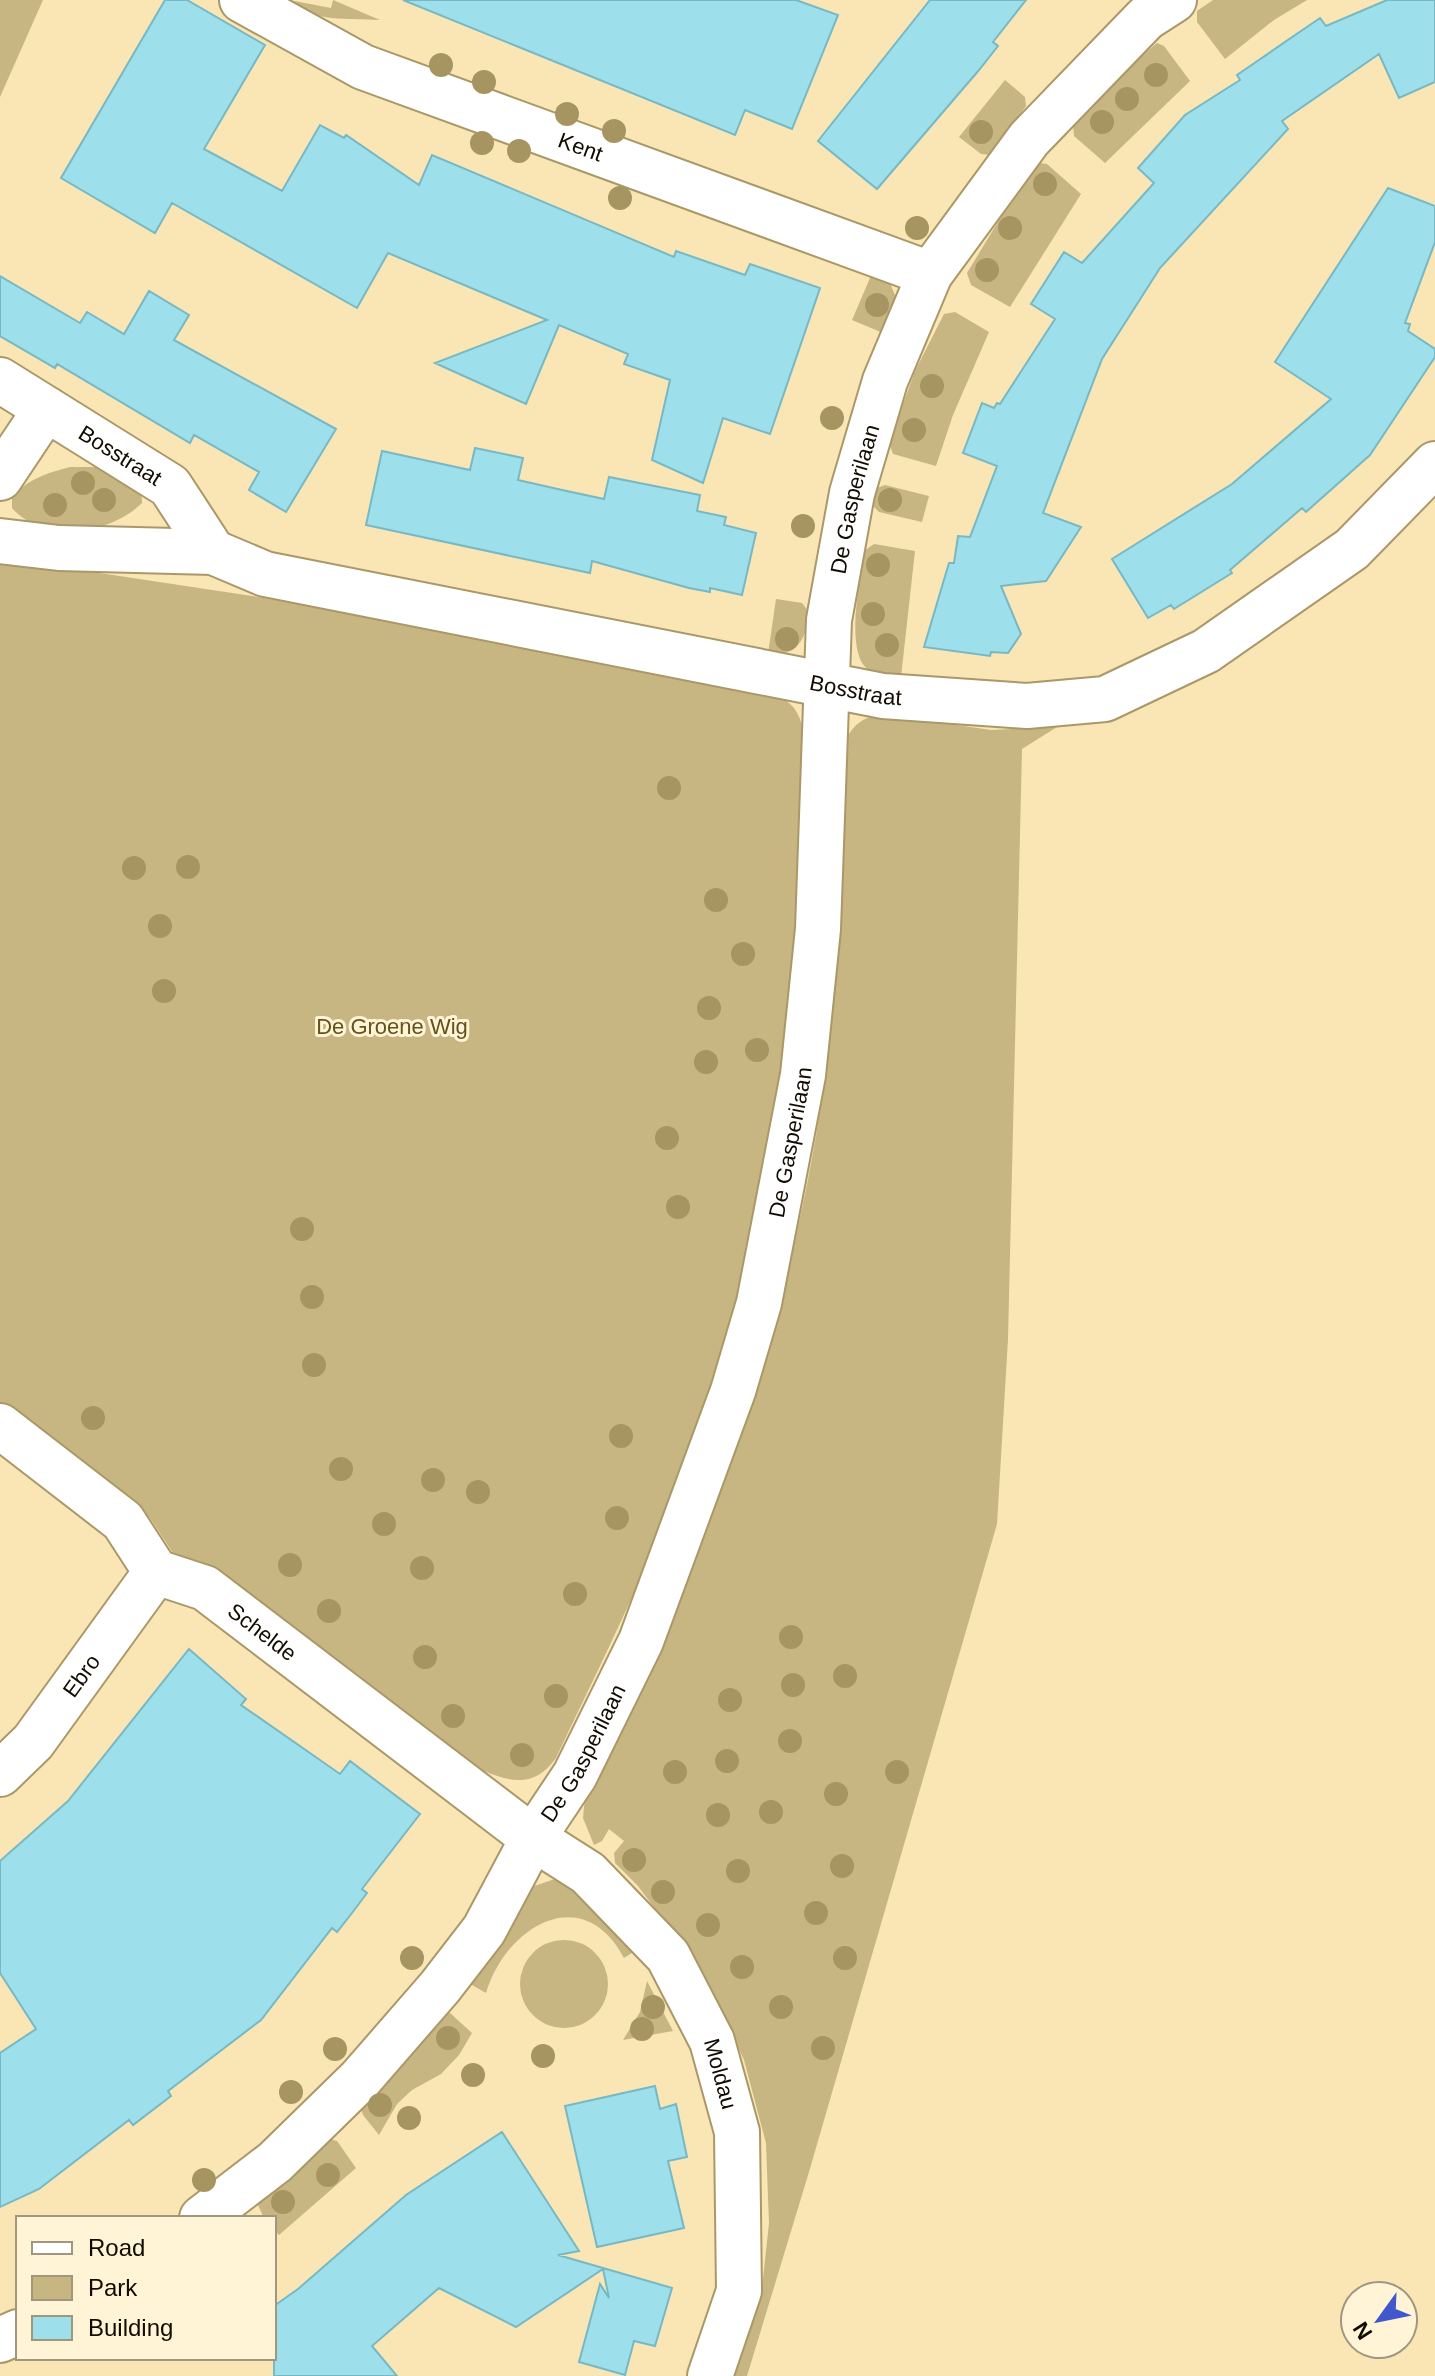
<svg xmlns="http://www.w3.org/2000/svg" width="1435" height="2376" viewBox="0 0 1435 2376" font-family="Arial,sans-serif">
	<rect width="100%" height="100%" fill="#f9e6b4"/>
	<path fill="#c7b582" d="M0 0H43L0 97Z
		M289 0 331 8 333 0 380 20C353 18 308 23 289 0Z
		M1213 0H1307L1274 20 1225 59 1197 22V11Z
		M1157 43 1164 46 1190 81 1105 163 1074 136 1073 125 1125 70Z
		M1005 80 1025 97 1026 106 991 155 981 154 959 137Z
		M1040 163 1047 164 1081 194 1010 307 971 285 967 273 1010 202Z
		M873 271 887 276 897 300 883 333 852 320Z
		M955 312 989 332 953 415 936 466 893 454 889 443 915 371 944 314Z
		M70 467H106L141 487 142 503C110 534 45 545 12 508V498C27 479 47 473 70 467Z
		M885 485 929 496 922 522 879 512 873 506 877 488Z
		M874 544 915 551 901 677C891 676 879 676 870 671 843 655 861 579 864 551Z
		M0 558 252 596 739 686C758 691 781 692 794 708 812 732 803 781 802 809 799 1039 757 1273 677 1488 643 1581 598 1669 556 1758 535 1787 513 1783 484 1771L215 1567 173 1553 150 1518 0 1404Z
		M776 599 802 603 809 612C807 637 798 657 768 654Z
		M882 714 991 730 1057 727 1022 749 1008 1339 997 1524 809 2172 747 2376H733L762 2288 769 2223 766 2143 744 2060 704 1974 638 1886 615 1863 614 1853 624 1841 609 1829 602 1841 594 1845 583 1818 585 1797C609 1748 636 1700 657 1650 733 1470 798 1277 824 1083 840 968 838 854 846 739 855 723 864 717 882 714Z
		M555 1879 567 1880 638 1949 624 1958C583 1880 506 1926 486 1993L472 1985 470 1979 527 1893 534 1886Z
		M520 1984a44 44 0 1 1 88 0a44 44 0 1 1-88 0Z
		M647 1981 673 2031 623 2040 640 2012Z
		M450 2013 472 2033 459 2055 441 2074 412 2090 397 2104 379 2135 363 2115 361 2108 443 2014Z
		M330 2139 337 2141 356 2168 279 2235 274 2230V2218H264L257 2203Z"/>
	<path fill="#9ddfeb" stroke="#77b8c4" stroke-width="2" d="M165 0H187L265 45 204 149 282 191 320 125 344 138 346 135 419 185 432 155 674 257 676 251 745 275 750 264 820 288 770 434 723 418 703 483 652 460 670 380 624 364 628 354 559 325 526 404 435 363 547 320 388 253 357 308 172 203 155 233 61 178Z
		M403 0H796L838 15 792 129 745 110 735 135Z
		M930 0H1026L993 42 998 46 979 70 877 189 818 141Z
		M1387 0H1435V82L1399 98 1379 54 1282 121 1288 129 1160 268 1102 359 1043 513 1081 527 1046 581 1001 586 1021 634 1008 653 991 652 990 656 924 647 949 563H954L958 536 970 537 997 466 963 453 982 403 994 408 997 403 1000 404 1055 319 1031 304 1064 252 1082 263 1154 183 1138 168 1185 115 1240 80 1237 75 1320 18 1326 26Z
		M1388 188 1435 206V242L1405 323 1410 324 1408 331 1435 349V357L1370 455 1306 512 1302 508 1230 570 1232 573 1174 609 1171 605 1148 618 1112 559 1232 484 1331 399 1275 362Z
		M0 276 80 323 87 312 124 334 149 291 189 315 174 340 336 429 286 512 249 490 259 472 194 435 190 443 57 364 55 368 0 336Z
		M475 448 523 458 518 480 562 490 604 499 609 477 700 495 697 511 726 517 724 525 756 533 742 595 710 588V592L689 588 592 561 590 573 366 525 382 451 470 470Z
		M189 1649 246 1699 241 1705 340 1774 350 1761 420 1814 362 1889 367 1893 352 1913 337 1932 332 1928 261 2020 168 2091 171 2096 133 2125 129 2120 39 2189 0 2207V2053L36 2029 0 1973V1861L68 1801Z
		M655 2086 660 2109 676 2104 687 2157 668 2161 684 2228 597 2247 565 2106Z
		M502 2132 579 2251 558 2255 672 2288 655 2346 634 2341 625 2375 579 2362 600 2284 609 2298 603 2269 516 2327 439 2288 372 2346 397 2376H274V2306L298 2289 406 2195Z"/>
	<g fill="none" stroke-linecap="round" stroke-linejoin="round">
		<defs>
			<g id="street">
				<path id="s1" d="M242 0 363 67 930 274"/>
				<path id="s2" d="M0 380 170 486 213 552"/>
				<path d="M0 478 46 409"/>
				<path id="s3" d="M0 541 59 548 213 552 265 574 883 696 1027 706 1105 699 1206 651 1352 549 1435 464"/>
				<path id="s4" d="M0 1774 33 1742 156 1572"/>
				<path id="s5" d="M533 1838 588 1873 668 1956 712 2041 737 2132 739 2291 710 2376"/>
			</g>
			<g id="secondary">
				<path id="s6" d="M0 1426 123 1521 156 1572 205 1588 533 1838"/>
				<path id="s7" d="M202 2218 275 2162 360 2079 440 1987 484 1930 533 1838 575 1775 641 1641 733 1391 759 1303 803 1075 818 929 829 620 852 493 885 381 930 274 1029 139 1146 18 1174 0"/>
				<path d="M0 2340 18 2332"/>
			</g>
		</defs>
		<use href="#street" stroke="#aa9868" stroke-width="48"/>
		<use href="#secondary" stroke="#aa9868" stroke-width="48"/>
		<use href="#street" stroke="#fff" stroke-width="44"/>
		<use href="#secondary" stroke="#fff" stroke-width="44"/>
	</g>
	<g fill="#a79561">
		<circle cx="441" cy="65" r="12"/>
		<circle cx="1156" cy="75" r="12"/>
		<circle cx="484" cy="82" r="12"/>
		<circle cx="1127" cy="99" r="12"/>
		<circle cx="567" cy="114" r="12"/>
		<circle cx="1102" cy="122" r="12"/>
		<circle cx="614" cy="131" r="12"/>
		<circle cx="981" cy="132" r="12"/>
		<circle cx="482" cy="143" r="12"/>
		<circle cx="519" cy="151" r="12"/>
		<circle cx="1045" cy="184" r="12"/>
		<circle cx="620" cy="198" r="12"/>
		<circle cx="917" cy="228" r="12"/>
		<circle cx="1010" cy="228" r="12"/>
		<circle cx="987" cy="270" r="12"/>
		<circle cx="877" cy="305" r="12"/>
		<circle cx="932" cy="386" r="12"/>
		<circle cx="832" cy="418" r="12"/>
		<circle cx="914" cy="430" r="12"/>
		<circle cx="83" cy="483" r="12"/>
		<circle cx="104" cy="500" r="12"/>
		<circle cx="890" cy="500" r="12"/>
		<circle cx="55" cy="505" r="12"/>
		<circle cx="803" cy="526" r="12"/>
		<circle cx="878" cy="565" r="12"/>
		<circle cx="873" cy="614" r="12"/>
		<circle cx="787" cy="639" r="12"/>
		<circle cx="887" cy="645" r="12"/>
		<circle cx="669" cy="788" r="12"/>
		<circle cx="188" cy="867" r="12"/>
		<circle cx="134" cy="868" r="12"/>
		<circle cx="716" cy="900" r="12"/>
		<circle cx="160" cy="926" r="12"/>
		<circle cx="743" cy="954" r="12"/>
		<circle cx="164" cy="991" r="12"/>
		<circle cx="709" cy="1008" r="12"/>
		<circle cx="757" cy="1050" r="12"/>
		<circle cx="706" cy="1062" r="12"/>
		<circle cx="667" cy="1138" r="12"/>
		<circle cx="678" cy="1207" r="12"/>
		<circle cx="302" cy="1229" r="12"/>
		<circle cx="312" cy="1297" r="12"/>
		<circle cx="314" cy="1365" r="12"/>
		<circle cx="93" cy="1418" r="12"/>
		<circle cx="621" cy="1436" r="12"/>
		<circle cx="341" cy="1469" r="12"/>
		<circle cx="433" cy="1480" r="12"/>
		<circle cx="478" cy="1492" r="12"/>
		<circle cx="617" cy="1518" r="12"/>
		<circle cx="384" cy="1524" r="12"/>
		<circle cx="290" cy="1565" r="12"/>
		<circle cx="422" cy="1568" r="12"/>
		<circle cx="575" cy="1594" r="12"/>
		<circle cx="329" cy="1611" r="12"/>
		<circle cx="791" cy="1637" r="12"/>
		<circle cx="425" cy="1657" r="12"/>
		<circle cx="845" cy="1676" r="12"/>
		<circle cx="793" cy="1685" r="12"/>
		<circle cx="556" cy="1696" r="12"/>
		<circle cx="730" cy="1700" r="12"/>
		<circle cx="453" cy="1716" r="12"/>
		<circle cx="790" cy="1741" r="12"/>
		<circle cx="522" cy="1755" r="12"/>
		<circle cx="727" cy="1761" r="12"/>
		<circle cx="675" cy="1772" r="12"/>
		<circle cx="897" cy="1772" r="12"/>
		<circle cx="836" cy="1794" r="12"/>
		<circle cx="771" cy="1812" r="12"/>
		<circle cx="718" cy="1815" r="12"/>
		<circle cx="634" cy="1860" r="12"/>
		<circle cx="842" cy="1866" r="12"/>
		<circle cx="738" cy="1871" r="12"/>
		<circle cx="663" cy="1892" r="12"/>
		<circle cx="816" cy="1913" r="12"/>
		<circle cx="708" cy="1925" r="12"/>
		<circle cx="412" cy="1958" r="12"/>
		<circle cx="845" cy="1958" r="12"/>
		<circle cx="742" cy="1967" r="12"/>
		<circle cx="653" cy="2007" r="12"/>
		<circle cx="781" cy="2007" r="12"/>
		<circle cx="642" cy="2029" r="12"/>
		<circle cx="448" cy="2038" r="12"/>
		<circle cx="823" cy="2048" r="12"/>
		<circle cx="335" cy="2049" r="12"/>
		<circle cx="543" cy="2056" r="12"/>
		<circle cx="473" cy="2075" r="12"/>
		<circle cx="291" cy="2092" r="12"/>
		<circle cx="380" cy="2105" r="12"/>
		<circle cx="409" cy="2118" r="12"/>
		<circle cx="328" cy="2175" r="12"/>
		<circle cx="204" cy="2180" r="12"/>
		<circle cx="283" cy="2202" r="12"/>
	</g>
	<g text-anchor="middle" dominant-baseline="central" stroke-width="6" stroke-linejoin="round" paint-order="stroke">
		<g font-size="22" fill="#120c00" stroke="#fff4d6">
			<text stroke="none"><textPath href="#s1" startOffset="370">Kent</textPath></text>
			<text stroke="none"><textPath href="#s2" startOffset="142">Bosstraat</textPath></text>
			<text stroke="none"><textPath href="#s7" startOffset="1904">De Gasperilaan</textPath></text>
			<text stroke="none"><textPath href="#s3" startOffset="872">Bosstraat</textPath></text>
			<text stroke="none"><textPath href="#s7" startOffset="1256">De Gasperilaan</textPath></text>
			<text stroke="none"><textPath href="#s6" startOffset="340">Schelde</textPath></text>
			<text stroke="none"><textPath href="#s4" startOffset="128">Ebro</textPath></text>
			<text stroke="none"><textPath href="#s7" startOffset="608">De Gasperilaan</textPath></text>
			<text stroke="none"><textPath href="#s5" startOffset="310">Moldau</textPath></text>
		</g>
		<g font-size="22" fill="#64521d" stroke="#fff4d6">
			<text x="392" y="1026">De Groene Wig</text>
		</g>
	</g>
	<rect x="16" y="2216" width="260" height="144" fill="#fff4d6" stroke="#a09780" stroke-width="2"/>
	<rect x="32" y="2242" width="40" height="12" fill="#ffffff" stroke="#a09780" stroke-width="2"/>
	<text x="88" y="2256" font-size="24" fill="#120c00">Road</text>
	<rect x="32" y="2276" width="40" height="24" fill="#c7b582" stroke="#a09780" stroke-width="2"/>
	<text x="88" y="2296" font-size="24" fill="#120c00">Park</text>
	<rect x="32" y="2316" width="40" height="24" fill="#9ddfeb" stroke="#a09780" stroke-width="2"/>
	<text x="88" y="2336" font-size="24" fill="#120c00">Building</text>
	<g transform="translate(1379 2320) rotate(237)"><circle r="38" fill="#fff4d6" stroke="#a09780" stroke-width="2"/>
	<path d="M0-6L14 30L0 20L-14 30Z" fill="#4058cb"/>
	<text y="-12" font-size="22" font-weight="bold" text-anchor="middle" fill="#120c00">N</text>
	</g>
</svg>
